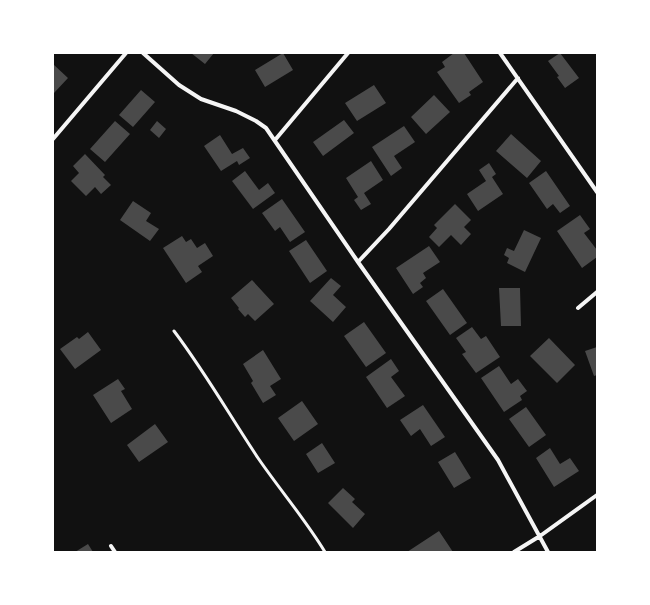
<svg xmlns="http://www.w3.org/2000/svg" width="650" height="605" viewBox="0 0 650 605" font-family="Quicksand,sans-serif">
	<rect width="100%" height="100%" fill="#111"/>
	<path fill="#4a4a4a" d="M191 53H214L205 64Z
		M283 53 293 70 265 87 255 70Z
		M454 53H464L483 82 469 92 471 95 459 103 437 72 445 67 442 62Z
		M560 53 579 78 565 88 557 77 559 76 548 61Z
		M53 64 68 78 54 93 53 92Z
		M374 85 386 103 357 121 345 103Z
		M141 90 155 102 133 127 119 115Z
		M434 95 450 112 426 134 411 117Z
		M344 120 354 133 323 156 313 142Z
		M115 121 130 134 105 162 90 149Z
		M157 121 166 129 159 138 150 130Z
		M404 126 415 142 394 156 402 168 391 176 372 147Z
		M511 134 541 161 527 178 496 151Z
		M220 135 232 154 243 148 250 158 239 165 237 161 221 171 204 146Z
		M85 154 105 175 103 177 111 185 101 194 95 187 86 196 71 181 79 173 73 166Z
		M371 161 383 180 364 193 371 204 361 210 354 200 358 197 346 178Z
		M489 163 496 174 492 177 503 194 478 211 467 194 486 181 479 170Z
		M245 171 259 190 268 183 275 193 253 209 232 181Z
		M546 171 570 206 560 213 553 204 547 209 529 183Z
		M282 199 305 232 290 242 280 227 275 231 262 213Z
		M133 201 151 213 146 221 159 229 150 241 120 220Z
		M455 204 471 220 464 227 471 234 461 245 451 235 439 247 429 237 437 228 434 225Z
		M580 215 590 229 584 233 597 250V257L582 268 557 231Z
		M524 230 541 238 525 272 507 263 509 258 504 255 507 248 514 251Z
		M182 236 186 242 191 239 197 248 205 243 213 256 198 266 202 272 186 283 163 248Z
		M306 240 327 271 310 283 289 251Z
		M429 246 440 262 423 273 426 278 420 283 423 287 413 294 396 268Z
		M331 278 341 286 333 295 346 307 333 322 310 301Z
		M252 280 274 304 255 321 248 314 245 317 238 309 239 308 231 298Z
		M499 288H520L521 326H501Z
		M443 289 467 323 450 335 426 301Z
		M364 322 386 353 366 367 344 336Z
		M472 327 481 339 486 336 500 357 476 373 462 354 466 352 456 338Z
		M88 332 101 350 75 369 60 349 77 337 79 339Z
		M549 338 575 365 557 383 530 356Z
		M597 347V375L594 376 585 351Z
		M263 350 281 379 270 386 276 395 263 403 251 383 253 381 243 364Z
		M391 359 399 371 391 377 405 396 387 408 366 377Z
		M499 366 511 384 518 379 527 391 520 396 522 400 504 412 481 378Z
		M118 379 125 389 121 391 132 409 111 423 93 395Z
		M302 401 318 424 294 441 278 418Z
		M423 405 445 437 431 446 420 429 411 436 400 420Z
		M526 407 546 435 529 447 509 419Z
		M155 424 168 442 139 462 127 445Z
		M322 443 335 463 318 473 306 454Z
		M550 448 560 464 570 458 579 471 554 487 536 458Z
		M455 452 471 478 454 488 438 462Z
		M343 488 355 499 352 502 365 514 353 528 328 503Z
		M439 531 453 552H407Z
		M88 544 93 552H75Z"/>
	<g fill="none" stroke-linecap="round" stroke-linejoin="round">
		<path stroke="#f5f5f5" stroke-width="3" d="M174 331C205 372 230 416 258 458 280 490 305 519 325 552"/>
		<path stroke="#f5f5f5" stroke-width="4" d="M143 53 179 85 201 99 236 111 256 121 266 128 358 262 498 460 548 552
			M500 53 597 192
			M53 139 126 53
			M275 140 348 53
			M358 262 389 229 518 78
			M578 308 597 292
			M111 546 115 552
			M514 552 540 536 597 495"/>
	</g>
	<rect width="650" height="605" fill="none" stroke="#ffffff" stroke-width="108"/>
</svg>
